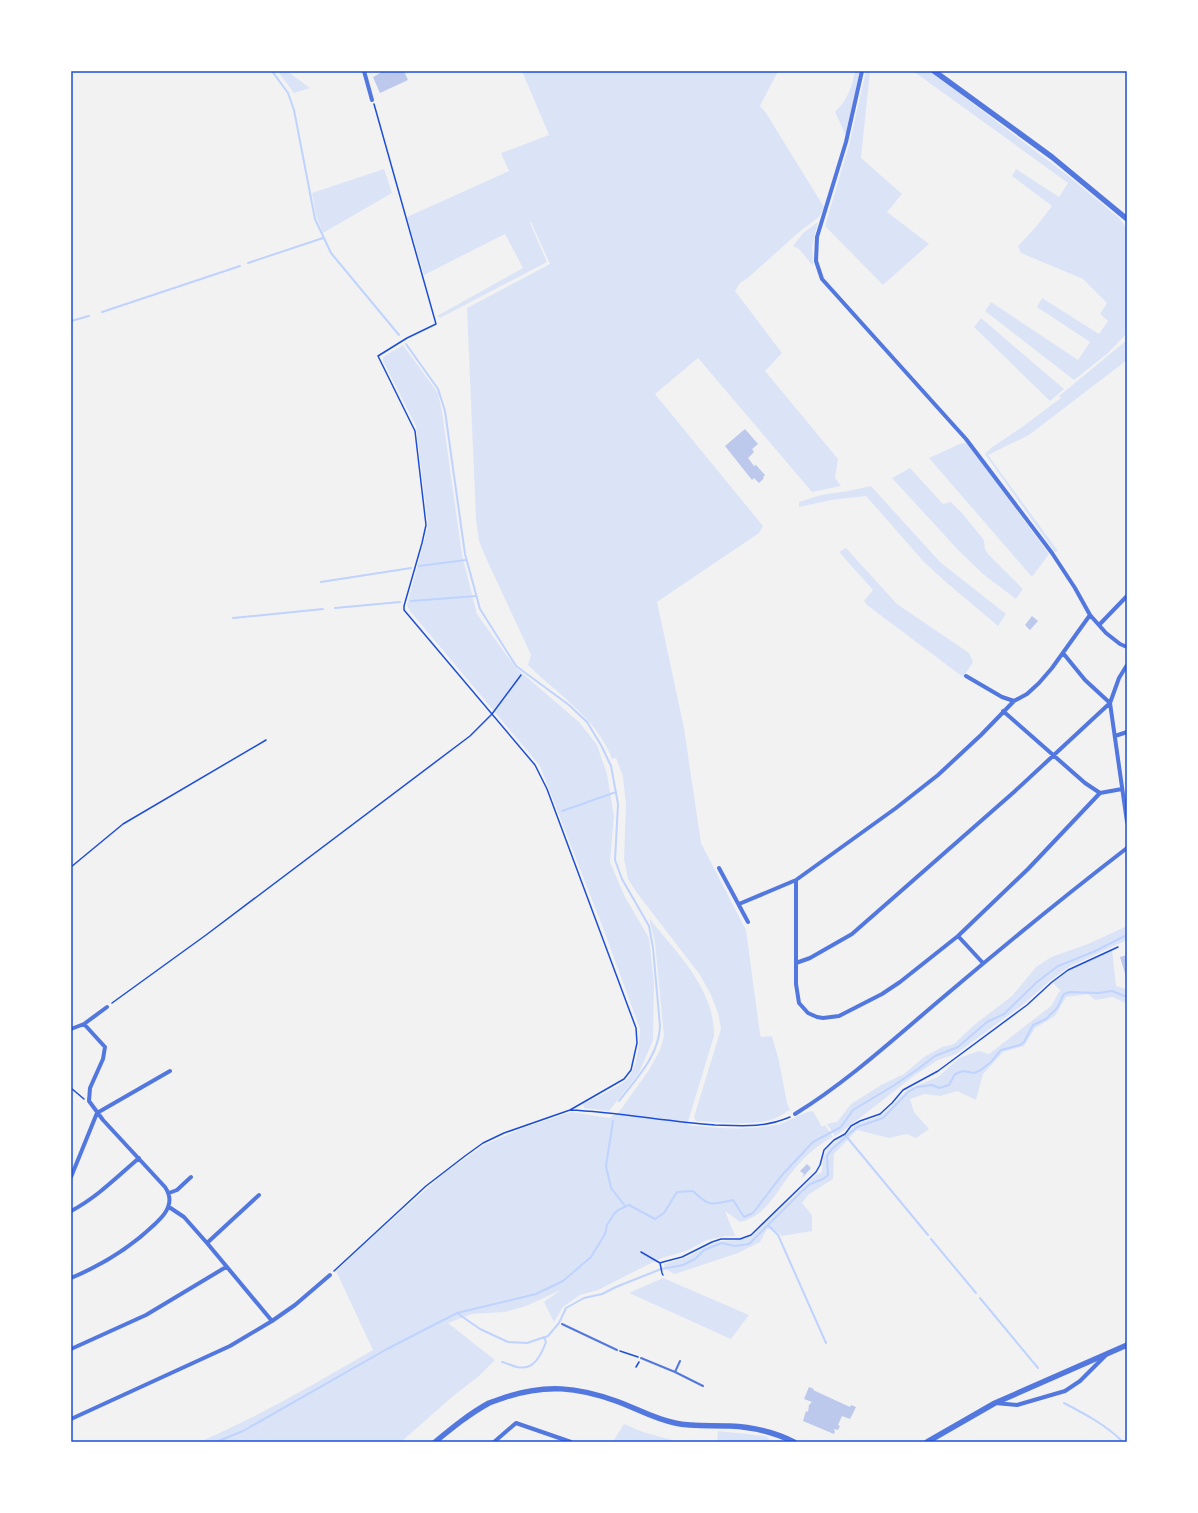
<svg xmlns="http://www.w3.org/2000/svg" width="1198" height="1513" viewBox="0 0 1198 1513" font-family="'Asap Condensed',sans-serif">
	<rect width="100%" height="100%" fill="#f2f2f2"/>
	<path fill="#dbe4f7" d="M280 71H287L310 88 294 93 279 73Z
		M522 71H778L760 106 766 113 824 207 819 217 799 232 749 277 740 283 735 291 782 353 765 371 838 459 835 478 841 486 812 492 698 358 655 394 763 526 759 533 657 602 684 728 701 843 746 930 760 1034 761 1037 772 1036 779 1061 787 1103 790 1110C784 1113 778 1118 771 1120 750 1126 718 1122 696 1121L694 1117 721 1029 718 1013 711 995 700 975 637 893 628 879 624 859 626 805 623 777 616 758 612 759C597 718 558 695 528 665L531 655 486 558 479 541 476 519 467 308 550 264 531 222 530 223 547 262 440 318 437 316 523 268 505 234 424 275 407 217 509 171 501 153 549 135Z
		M855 71H860L846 136 835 112C847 100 852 88 855 71Z
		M866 71H870L861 158 902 194 887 212 929 244 883 285 825 226 849 145Z
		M913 71H930L1071 178 1119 218 1127 228V333L1108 353 1074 380 985 311 991 302 1078 360 1090 342 1037 307 1042 298 1099 334 1108 321 1100 314 1107 303 1083 279 1021 253 1018 246 1035 228 1052 206 1012 176 1016 169 1059 197 1068 183Z
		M384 169 392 193 323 233 316 216 312 193Z
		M818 222 812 247 813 266 799 249 793 246 803 233Z
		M981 318 1064 389 1050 401 974 327Z
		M1127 340V360L1029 435 988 455 1058 551 1055 552 985 454 991 448 1022 427 1061 398 1059 396Z
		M403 345 438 393 442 412 462 555 477 614 515 667 580 723 597 745 607 774 614 816 610 862 625 897 649 938 654 982 653 1040 639 1073 609 1111 584 1108 583 1104C593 1099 620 1086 627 1079 638 1067 639 1045 640 1029L603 928 540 766 410 611 407 605 428 526 416 426 383 361V357Z
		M962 443 968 444 1049 554 1032 577 929 458Z
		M910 468 943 504 951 502 961 512 984 540 985 549 988 554 1023 589 1016 599 983 574 959 551 892 478Z
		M871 486 940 562 1006 614 998 626 947 583 924 562 866 496 831 500 799 507V502L821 495 848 491Z
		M846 548 897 604 969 653 973 662 963 677 867 605 864 601 873 590 839 552Z
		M649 918C676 952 715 989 714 1036L687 1125C717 1128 745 1131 775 1125 788 1123 799 1113 813 1111L822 1127 825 1125 833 1137C815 1146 801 1160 789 1176 774 1195 766 1216 740 1222L725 1211 735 1236H726L707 1240 686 1251 659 1259 598 1290 580 1295 563 1307 554 1322 544 1302 561 1290 526 1306 505 1312 472 1314 448 1323 495 1360 479 1376 452 1397 401 1442H199C260 1416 316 1383 373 1350L336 1271 366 1243 442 1175 484 1145 523 1128 571 1112 609 1118 619 1112 649 1070 660 1050 664 1036 655 943Z
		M1127 926V940L1067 968 1050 981 1025 1003 956 1054 938 1060 915 1075 843 1131 835 1136 827 1124 837 1122 851 1104 881 1085 904 1074 924 1057 942 1047 954 1044 974 1025 1012 996 1036 967 1051 957 1088 944Z
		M1112 949 1116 986 1127 989V1003H1125L1113 997 1095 1000 1088 994 1066 997 1055 1016 1035 1028 1024 1046 1003 1052 983 1074 976 1100 957 1091 940 1096 925 1094 910 1099 914 1112 929 1129 916 1138 907 1134 889 1138 857 1130 834 1154 833 1179 808 1195 802 1203 812 1215V1231L782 1236 775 1230 767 1229 760 1242 738 1253 675 1274 665 1269 664 1264C670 1262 676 1261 682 1259 693 1255 703 1247 714 1243 727 1239 741 1242 753 1235L805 1185 816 1175 822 1172 823 1158 828 1148 857 1124 874 1118 885 1112 908 1089 938 1077 959 1058 979 1051 989 1054 1051 1006 1059 992 1061 991 1052 982 1068 970Z
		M663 1278 749 1315 731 1339 629 1293Z
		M624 1424 643 1432 672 1440 673 1442H615L614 1440Z
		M718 1431 766 1436 772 1442H717Z"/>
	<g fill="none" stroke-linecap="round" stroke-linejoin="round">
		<path stroke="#bfd3fe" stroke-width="2" d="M272 71 288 93 294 110 315 219 331 253 399 335
			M248 263 323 238
			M102 312 240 266
			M71 321 89 316
			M406 344 438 389 445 411 465 554 480 609 516 666 569 705 587 722 601 745 611 766 618 804 615 860 622 879 649 926 653 948 660 1026C659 1056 636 1079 619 1101
			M419 566 466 560
			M321 582 411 568
			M411 601 476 596
			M335 608 400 602
			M233 618 323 609
			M562 811 616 792
			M613 1121 606 1166 611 1188 625 1206
			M846 1136 928 1235
			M768 1225 778 1235 826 1343
			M931 1239 976 1293
			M980 1298 1038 1368
			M457 1313 480 1329 508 1342 527 1343 548 1336 559 1323 566 1308 584 1298 602 1294 616 1287 661 1269 683 1265 695 1259 704 1250 722 1243 735 1246 749 1244 800 1193 810 1184 823 1179 828 1175 827 1156 832 1149 857 1127 883 1118 908 1092 917 1087 932 1085 939 1088 949 1085 955 1074 963 1071 974 1073 981 1070 992 1061 1001 1050 1020 1045 1024 1042 1033 1025 1046 1019 1057 1008 1064 994 1070 992 1098 993 1112 991 1127 997
			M502 1362C507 1363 512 1366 517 1367 534 1371 541 1355 546 1342L544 1337
			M1064 1403C1085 1414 1106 1425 1123 1442
			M216 1442 243 1431 387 1349 457 1313 536 1294 563 1281 591 1257 605 1234 607 1225 614 1214 618 1210 629 1205 655 1219 664 1213 677 1192 693 1191C709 1207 711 1205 733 1200L744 1217 753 1213 782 1175 813 1142 841 1127 853 1110 893 1086 918 1069 935 1056 958 1047 987 1022 1004 1014 1037 982 1058 966 1093 952 1127 935"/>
	</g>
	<path fill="#bdc9ec" d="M384 71H404L408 80 380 93 373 77Z
		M745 429 758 444 752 449 754 452 748 458 754 466 756 465 765 475 763 477 764 478 759 483 754 478 752 480 725 446Z
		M1032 616 1038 621 1030 630 1025 625Z
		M1127 955V980L1120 957Z
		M807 1164 811 1168 802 1178 804 1174 800 1171Z
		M809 1387 814 1389 813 1390 850 1407 851 1405 856 1407 850 1419 842 1416 838 1425 840 1426 838 1430 834 1429V1430L835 1431 834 1434 803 1421 806 1411 808 1412 809 1405 812 1402 804 1399Z"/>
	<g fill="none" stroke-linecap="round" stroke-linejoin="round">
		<path stroke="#1d4ed8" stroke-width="1.5" d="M71 867 123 824 266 740
			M112 1003 206 935 470 736 492 714 521 675
			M71 1088 84 1099
			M570 1110C619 1112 667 1122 715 1125 743 1126 764 1128 790 1117
			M641 1252 660 1263
			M334 1271 426 1186 465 1156 483 1143 504 1133 570 1110 624 1079 631 1070 637 1043 636 1028 547 789 535 765 404 610V606L422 543 426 525 415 431 378 356 407 338 436 324 374 104
			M663 1275 662 1273 660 1263 663 1262 682 1257 712 1242 721 1239H740L751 1235 816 1172 820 1165 824 1150 834 1140 845 1134 851 1126 860 1121 880 1114 892 1103 903 1090 938 1071 1027 1005 1052 982 1068 970 1118 947
			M620 1351 638 1357
			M636 1367 639 1362"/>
		<path stroke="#5277de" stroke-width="2" d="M562 1324 617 1350
			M641 1358 675 1372
			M680 1361 675 1372 703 1386"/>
		<path stroke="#5277de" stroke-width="4" d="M364 71 372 100
			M862 71 846 142 817 237 816 261 822 279 966 439 1052 553 1075 588 1090 615 1106 633 1120 644 1127 647
			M1099 625 1127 596
			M1127 665 1119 678 1110 703 1127 822
			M966 676 1002 697 1014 701
			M1003 711 1085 783 1100 793
			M1115 736 1127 732
			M719 868 748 922
			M796 880V984L799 1003 808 1013 817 1017 823 1018 839 1016 882 994 900 982 958 936 1028 869 1100 793 1122 789
			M739 904 796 880 896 808 938 775 981 735 1014 701 1027 694 1039 683 1052 668 1090 615
			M958 936 983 963
			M796 963 810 958 852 934 1014 792 1110 703 1085 680 1063 653
			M71 1029 84 1024 107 1007
			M795 1114C850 1080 898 1035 947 994 1006 944 1066 895 1127 848
			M71 1177 97 1113 170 1071
			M169 1193 177 1190 191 1177
			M169 1207 184 1217 207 1243 272 1321
			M71 1211C96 1198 117 1177 139 1158
			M207 1243 259 1195
			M71 1278C102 1265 130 1248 155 1224 160 1219 166 1214 168 1207 171 1200 169 1193 165 1187L103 1120 89 1101 90 1088 103 1059 105 1047 84 1024
			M71 1349 146 1315 226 1267
			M995 1403 1017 1405 1065 1391 1080 1381 1106 1355
			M71 1419 230 1346 272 1321 295 1305 330 1275
			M494 1442 516 1423 571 1442"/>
		<path stroke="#5277de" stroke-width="5.5" d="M934 71 1052 157 1127 219
			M435 1442C452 1428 469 1414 489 1403 494 1401 501 1399 506 1397 546 1384 577 1387 616 1401 636 1408 654 1419 675 1423 693 1427 711 1425 730 1426 752 1427 774 1432 794 1442
			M927 1442 995 1403 1127 1345"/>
	</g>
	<rect width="1198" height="1513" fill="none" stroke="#ffffff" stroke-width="144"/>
	<rect x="72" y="72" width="1054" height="1369" fill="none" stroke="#1d4ed8" stroke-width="1.5"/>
</svg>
